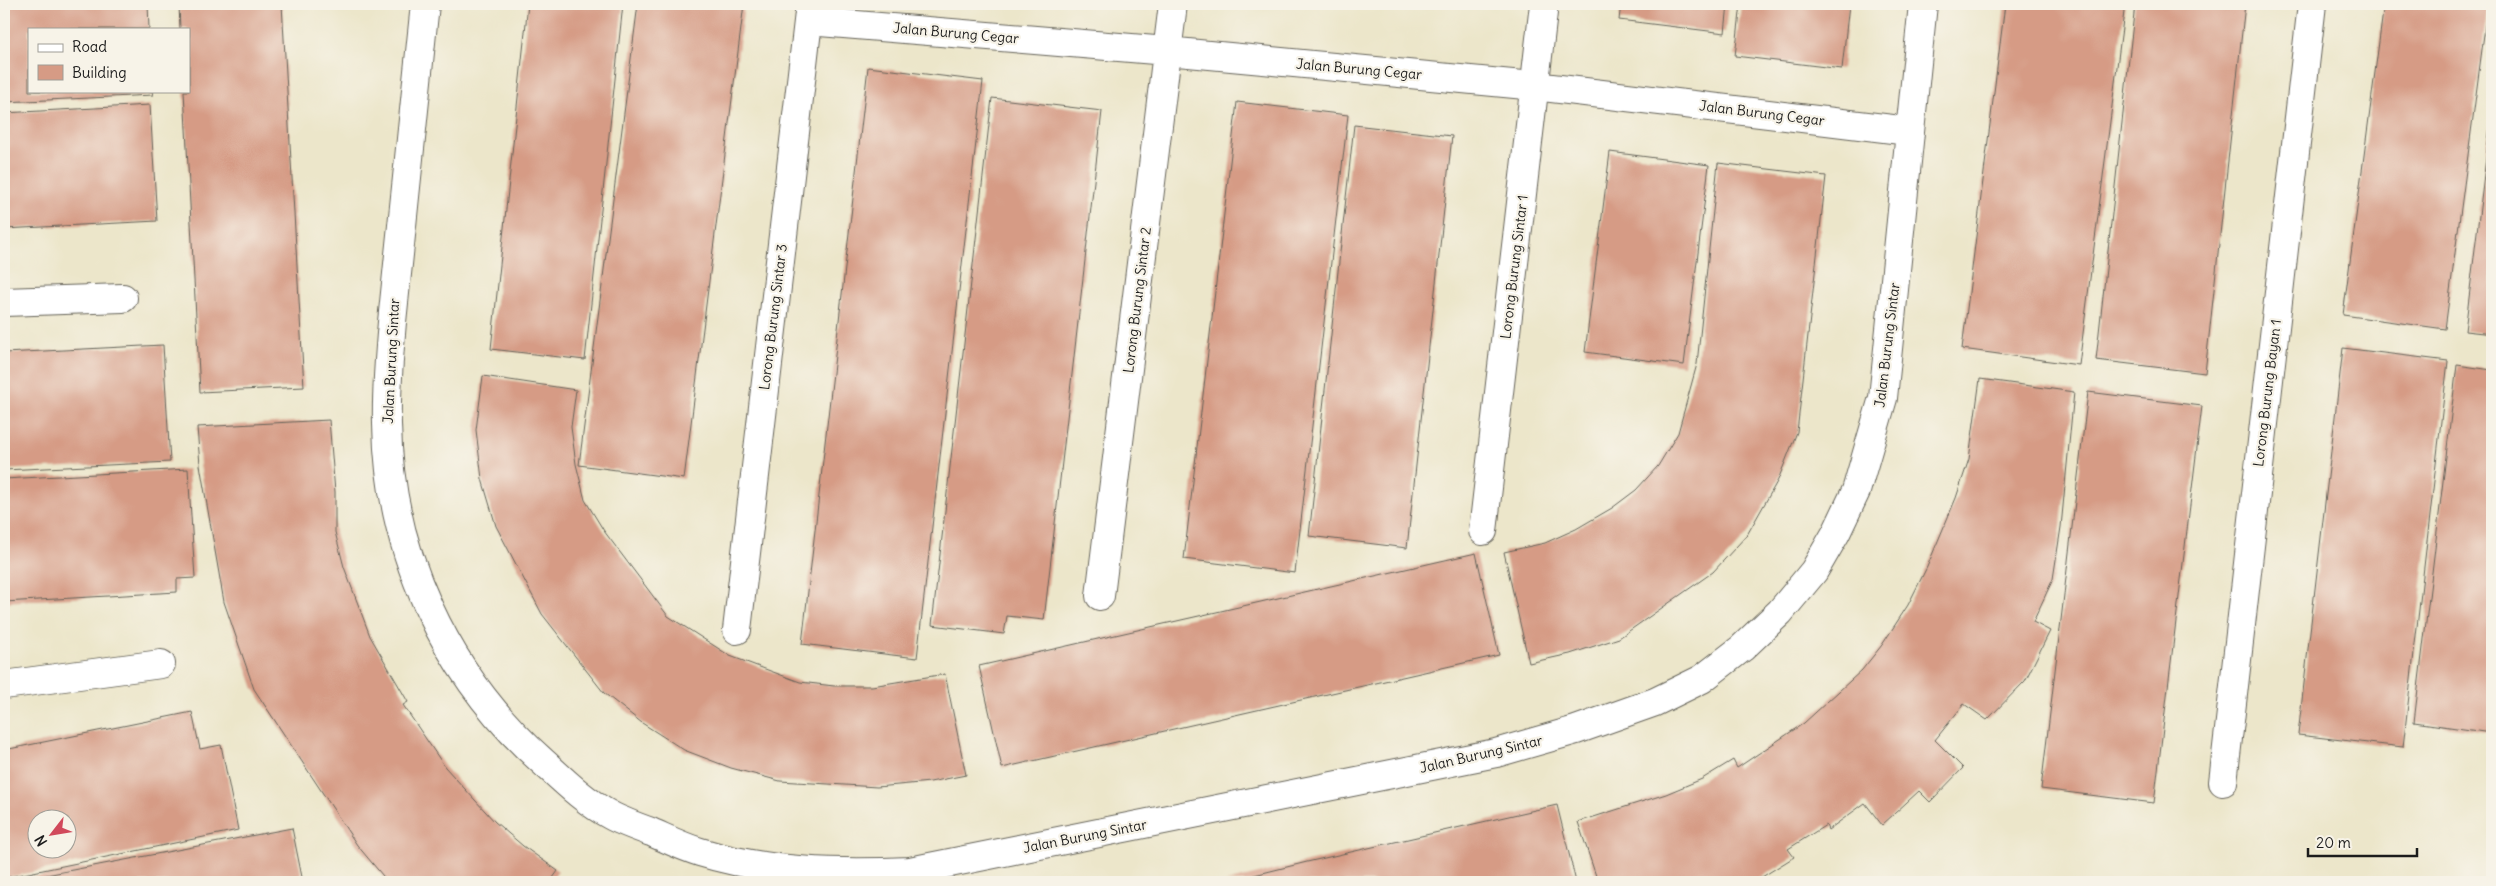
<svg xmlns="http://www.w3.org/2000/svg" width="2496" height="886" viewBox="0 0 2496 886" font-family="Delius,sans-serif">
	<rect width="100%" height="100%" fill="#f7f3e8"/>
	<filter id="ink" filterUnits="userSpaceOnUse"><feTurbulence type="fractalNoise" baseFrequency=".02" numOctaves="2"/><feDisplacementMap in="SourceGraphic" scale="10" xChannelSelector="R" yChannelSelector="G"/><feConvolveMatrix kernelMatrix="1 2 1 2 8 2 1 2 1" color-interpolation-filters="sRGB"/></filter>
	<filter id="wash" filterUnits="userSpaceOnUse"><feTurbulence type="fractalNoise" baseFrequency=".0096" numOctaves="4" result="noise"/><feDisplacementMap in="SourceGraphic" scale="20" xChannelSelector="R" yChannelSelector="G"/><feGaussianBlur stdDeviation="1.12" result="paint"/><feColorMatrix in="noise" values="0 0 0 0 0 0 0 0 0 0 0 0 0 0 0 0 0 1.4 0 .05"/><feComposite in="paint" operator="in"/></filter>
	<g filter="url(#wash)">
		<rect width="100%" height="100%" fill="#ece6ca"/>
		<g id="blocks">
			<path fill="#d69b85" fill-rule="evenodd" d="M4 4H148L149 29H29V91H152L153 95 4 102Z
				M179 4H282L304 387 200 392 184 91H189V29H180Z
				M528 4H623L585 360 491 349Z
				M638 4H744L684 479 579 465Z
				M1621 4H1728L1725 33 1619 20Z
				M1741 4H1849L1842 69 1735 56Z
				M2005 4H2125L2079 365 1962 349Z
				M2135 4H2245L2205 373 2096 360Z
				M2384 4H2488L2445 329 2343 315Z
				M868 67 983 81 917 658 802 644Z
				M992 98 1102 111 1044 620 1007 616 1004 634 932 625Z
				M1237 102 1348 115 1295 573 1184 559Z
				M150 105 157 221 4 229V113Z
				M2491 117H2492V334L2465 331Z
				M1354 125 1452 136 1407 548 1309 536Z
				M1610 152 1709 165 1684 365 1585 352Z
				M1718 163 1826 176 1797 432 1778 480 1747 535 1713 572 1619 638 1570 654 1529 663 1504 552 1545 543 1576 529 1612 508 1636 490 1658 466 1678 433 1697 364Z
				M163 345 170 462 4 470V353Z
				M2343 348 2448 361 2403 747 2298 735Z
				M2457 365 2492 370V733L2414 722Z
				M483 376 576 390 571 427 576 464 585 500 604 531 668 616 730 656 800 682 834 686H872L945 674 966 775 930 782 877 787 780 781 731 768 684 750 642 723 604 693 542 614 496 526 482 479 476 430Z
				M1980 379 2074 392 2061 527 2053 579 2033 622 2050 631 2025 681 1987 720 1964 704 1935 740 1963 768 1930 802 1919 791 1882 825 1865 803 1828 830 1826 825 1788 849 1794 857 1754 882H1750L1748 878 1739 882H1598L1578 822 1666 794 1702 779 1733 760 1737 768 1804 723 1862 670 1882 645 1908 605 1927 567 1956 498 1969 459Z
				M2088 392 2202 406 2154 803 2041 789Z
				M329 420 335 492V532L344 567 370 636 408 702 403 705 445 767 495 822 523 846 558 871 550 882H388L357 845 254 689 224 602 200 465 197 427Z
				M188 469 195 578 177 579V592L4 602V479Z
				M1476 553 1499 655 1002 768 979 666Z
				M192 712 200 749 221 745 238 830 4 878V750ZM68 818V848H38V818Z
				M1557 805 1576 882H1226L1307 862Z
				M292 828 303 882H15V881Z"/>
		</g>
	</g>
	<g filter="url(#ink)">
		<use href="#blocks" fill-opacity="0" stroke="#656359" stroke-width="1"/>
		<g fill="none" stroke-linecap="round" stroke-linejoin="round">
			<defs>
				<path id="minor" d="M425 4 392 322C389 356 386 390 387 424 389 552 446 675 541 760 562 779 585 802 610 815 623 822 637 827 651 832 667 839 683 847 700 852 768 873 840 874 910 871L1496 753 1576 730 1655 702 1702 679 1742 648 1780 612 1814 571 1836 533 1856 491 1883 398 1923 4
					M808 21 1167 51 1535 86 1909 131
					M4 302 123 298
					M1483 531 1544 4
					M1100 596 1173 4
					M737 630 810 4
					M4 685 161 664
					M2223 782 2312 4"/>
			</defs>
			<use href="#minor" stroke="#656359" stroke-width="30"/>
			<use href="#minor" stroke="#fff" stroke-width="28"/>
		</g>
	</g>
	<g text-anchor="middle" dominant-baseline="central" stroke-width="4.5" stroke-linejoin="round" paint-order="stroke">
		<g font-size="14" fill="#1c1c1c" stroke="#f7f3e8">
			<text transform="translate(956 33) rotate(5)">Jalan Burung Cegar</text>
			<text transform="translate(1359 69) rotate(5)">Jalan Burung Cegar</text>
			<text transform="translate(1762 113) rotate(7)">Jalan Burung Cegar</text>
			<text transform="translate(1514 267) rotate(-83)">Lorong Burung Sintar 1</text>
			<text transform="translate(1137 300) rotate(-83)">Lorong Burung Sintar 2</text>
			<text transform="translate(773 317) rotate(-83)">Lorong Burung Sintar 3</text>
			<text transform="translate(1887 345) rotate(-83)">Jalan Burung Sintar</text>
			<text transform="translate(391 361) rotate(-87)">Jalan Burung Sintar</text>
			<text transform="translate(2267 393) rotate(-83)">Lorong Burung Bayan 1</text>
			<text transform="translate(1481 754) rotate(-13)">Jalan Burung Sintar</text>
			<text transform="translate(1085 836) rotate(-11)">Jalan Burung Sintar</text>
		</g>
	</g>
	<rect width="2496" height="886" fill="none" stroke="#f7f3e8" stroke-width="20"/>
	<rect x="28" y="28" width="162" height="65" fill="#f7f3e8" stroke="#9f9d96"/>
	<rect x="38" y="44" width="25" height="8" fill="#ffffff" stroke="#9f9d96"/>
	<text x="72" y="52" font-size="15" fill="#1c1c1c">Road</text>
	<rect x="38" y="65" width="25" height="15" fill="#d69b85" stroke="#9f9d96"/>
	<text x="72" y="78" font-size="15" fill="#1c1c1c">Building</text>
	<g transform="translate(52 834) rotate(239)"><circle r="24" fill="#f7f3e8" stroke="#9f9d96"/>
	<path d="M0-4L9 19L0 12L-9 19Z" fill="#d1495b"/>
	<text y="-8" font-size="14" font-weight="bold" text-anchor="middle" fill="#1c1c1c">N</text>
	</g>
	<path d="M2308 848v8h109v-8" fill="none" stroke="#1c1c1c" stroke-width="2.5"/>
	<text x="2316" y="848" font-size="15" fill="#1c1c1c" stroke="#f7f3e8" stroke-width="4" paint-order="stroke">20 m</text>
</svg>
